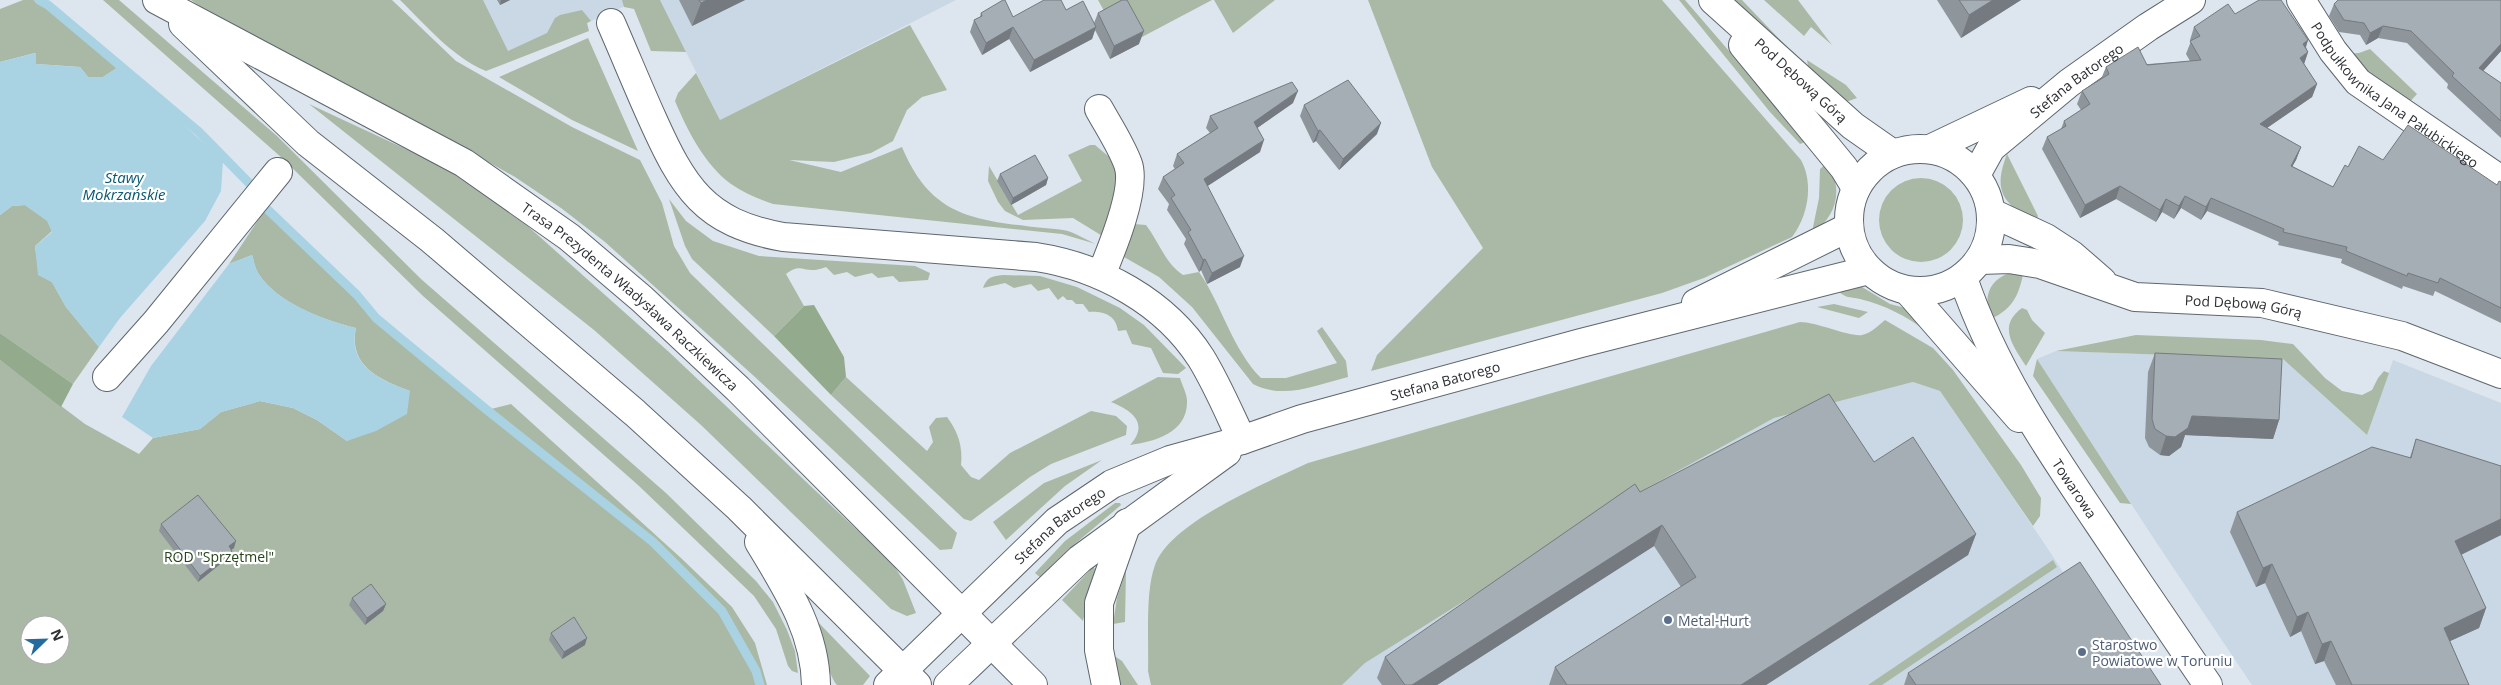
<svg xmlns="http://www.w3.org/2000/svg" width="2501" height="685" viewBox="0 0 2501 685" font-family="'Open Sans',sans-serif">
	<rect width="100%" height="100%" fill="#dde6ee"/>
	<path fill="#c9d8e4" d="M402 0H639L485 68Z
		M660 0H956L720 120Z
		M2056 351 2283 359 2367 435 2393 360 2501 403V685H2252L2158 545 2037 359Z
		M1913 382 1940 391 2044 543 2137 685H1342L1365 663 1629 498 1774 418Z"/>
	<path fill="#aab9a6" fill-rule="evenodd" d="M23 0H33L48 5 120 66 103 77H88L80 67 36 64 35 53 0 62V9Z
		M103 0H119L277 136 421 279 666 493 756 581 773 602 787 630 795 651 798 673 792 671 788 666 776 629 754 596 638 485 423 296 282 158Z
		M191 0H392L456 61 572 127 640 160 662 203 674 246 690 273 957 533 952 549 940 550 755 377 605 242 561 208 515 177 476 155 210 14Z
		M400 0H483L508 51 547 33 555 18 560 15 582 10 591 21 587 23 589 31 486 71C452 57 426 25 400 0Z
		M622 0H660L686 52 651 51 634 9 624 7Z
		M1098 0H1212L1142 37 1136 24 1108 18Z
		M1214 0H1275L1233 33Z
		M1368 0H1662L1801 160C1814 184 1808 216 1792 237L1704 278 1662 293 1371 371 1377 355 1483 248 1432 167Z
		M1679 0H1685L1748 73 1811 140 1800 144 1770 112Z
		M1732 0H1742L1788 48 1782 49Z
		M1764 0H1798L1832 45 1811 27 1804 36Z
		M910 25 947 90 922 97 907 110 893 141 871 153 834 162 789 160 841 172 902 147C928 209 963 219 1026 226 1039 228 1055 228 1068 231 1077 234 1087 240 1096 244L1062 234 773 204C758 199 744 193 731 184 705 165 687 130 675 101L678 93 696 73 720 120Z
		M588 38 638 151 572 120 499 77Z
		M2370 49 2417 94 2407 105 2344 54 2359 53Z
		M1807 60 1846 85 1857 98 1846 102 1808 66Z
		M309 104 453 171 522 221 669 352 893 564 903 580 916 613 907 616 891 609 701 425 594 330Z
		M1090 145H1095L1114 161 1120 175 1104 237 1073 218 1023 220 1005 211 998 202 988 181 989 166 1018 215 1082 181 1068 155Z
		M2007 154 2038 216 2036 223C2004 203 1992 193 2007 154Z
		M1827 163C1844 187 1837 218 1812 232L1819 198 1820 169Z
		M1879 220a42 42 0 1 1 84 0a42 42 0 1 1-84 0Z
		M669 199 686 221 713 241 759 256 915 266 930 273 928 280 899 282 893 276 878 278 872 273 855 277 847 272 834 275 826 267C823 268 817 270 814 270 800 270 799 264 786 274L804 306 774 336 692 259 685 246Z
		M25 205 48 221 52 231 35 246 39 275 52 282 66 307 99 347 73 384 0 333V215L12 206Z
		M266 208 357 295 376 318 487 410 511 404 681 558 732 607 755 643 767 685H0V360L85 424 139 454 153 438 200 429 221 412 260 401 293 408 317 420 347 441 410 391C380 380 348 366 356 328 323 320 277 303 258 273 255 268 254 261 252 255L229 264ZM30 625H60V655H30Z
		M1134 224 1146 225C1159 242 1165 263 1183 275L1199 272C1222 305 1232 349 1261 378H1286L1337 363 1317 331 1322 327 1346 361 1348 377C1316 385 1284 400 1253 384L1192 307 1159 277 1124 257 1122 250Z
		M2010 273 2023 275C2018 297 2012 309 1991 319 1983 298 1988 280 2010 273Z
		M1003 275 1040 276 1077 287 1120 308 1144 325 1186 368 1178 374 1163 373 1151 348 1132 344 1126 330 1118 331C1116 315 1103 311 1089 312L1083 304H1076L1072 300H1067L1063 296 1058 300 1049 288 1038 291 1031 284 1014 288 1005 283 983 288C987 277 992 276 1003 275Z
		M1854 285 1862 287 1890 304 1909 309 1926 331C1906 316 1885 305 1860 299 1850 297 1843 298 1837 289Z
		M1834 304 1868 312 1859 318 1817 307Z
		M2022 308 2027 310 2032 320 2045 333 2026 366C2013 346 1997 326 2022 308Z
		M1885 320 1933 348 1953 370 2021 465 2041 498 2040 516 2033 526 1940 391 1913 382 1774 418 1629 498 1365 663 1342 685H1151L1148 671C1149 640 1145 592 1155 565 1170 522 1268 482 1308 463L1800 322C1817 322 1849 337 1862 335 1871 333 1878 326 1885 320Z
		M2136 335 2261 340 2293 344 2325 378 2342 391 2362 395 2372 390 2378 378 2384 371 2389 373 2367 435 2283 359 2056 351Z
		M2037 359 2131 504 2120 503 2033 376Z
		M846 377 927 451 933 442 929 427 936 418 947 417C958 432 963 446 961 465L971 477 979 480 1010 453 1091 411 1116 416 1127 426 1126 435 1051 464 1030 477 971 521 964 519 831 395Z
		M1158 377 1180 378C1182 385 1187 394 1187 401 1188 433 1154 442 1130 445 1150 423 1131 410 1111 402Z
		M1102 460 1065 486 1006 540 993 522 1044 483Z
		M1115 503H1120L1121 505 1076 543 1041 578 1035 573 1065 541Z
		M2053 560 2057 567 1882 685H1868Z
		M1093 567 1095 569 1083 621 1062 600Z
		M1126 570 1125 622 1113 624 1117 598Z
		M817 621 870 676 863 685H837C827 674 822 638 817 621Z
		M1116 657 1122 661 1138 685H1119L1114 658Z"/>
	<path fill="#93aa8c" d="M814 305 844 357 846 377 831 395 774 336 804 306Z
		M0 333 73 384 61 407 0 360Z"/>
	<path fill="#a9d2e3" d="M36 53V64L80 67 88 77H103L120 66 223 161 221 191 205 221 120 318 99 347 66 307 52 282 38 275 35 246 52 232 47 221 25 205 12 206 0 215V62Z
		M252 255C254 261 255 268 258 273 277 303 324 320 356 328 347 366 380 380 410 391L407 414 376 431 347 441 317 420 293 408 260 401 221 412 200 429 153 438 122 417 151 366 229 264Z"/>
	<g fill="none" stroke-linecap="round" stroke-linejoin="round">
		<path stroke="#a9d2e3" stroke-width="9" d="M39 0 48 5 199 132 250 184
			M266 208 357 295 376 318 487 410 653 542 722 611 756 671 760 685"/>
		<defs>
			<g id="street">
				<path id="s1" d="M2301 0 2333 51 2358 82 2501 180"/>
				<path d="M611 23C625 55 638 87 652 118 683 187 704 223 783 237L1036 257C1101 267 1165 302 1201 358 1217 384 1229 413 1242 440"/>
				<path d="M1099 109C1109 127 1121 145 1128 164 1137 189 1111 251 1101 275"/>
				<path d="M1930 149 2031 101"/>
				<path id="s2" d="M1976 175 1991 148 2069 83 2148 27 2191 0"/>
				<path d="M1992 213 2046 238 2072 255 2102 281"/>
				<path id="s3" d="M1981 260 2009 259 2040 264 2135 297 2262 303 2402 336 2501 374"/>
				<path id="s4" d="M1963 278C1993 367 2047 447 2099 524 2135 578 2171 631 2208 685"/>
				<path d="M1908 291 2019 418"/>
				<path d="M107 377 156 322 278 172"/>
			</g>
			<g id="secondary">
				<path id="s5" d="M157 0 464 163 569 237 642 299 738 389 1033 685"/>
				<path id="s6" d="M1713 0 1853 126 1893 154"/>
				<path d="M183 24 308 143 432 240 635 413 739 508 917 685"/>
				<path d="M1743 45 1844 168 1856 188"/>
				<circle cx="1920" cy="220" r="71"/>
				<path d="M1696 303 1849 227"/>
				<path d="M759 542C786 587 815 630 816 685"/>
				<path id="s7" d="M888 685 1057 521 1112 484 1170 460 1242 440 1302 419 1581 343 1869 270"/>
				<path d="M948 685 1080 559 1227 452"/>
				<path d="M1106 685 1099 650V603L1127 523"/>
			</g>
		</defs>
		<use href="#street" stroke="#5e666d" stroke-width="30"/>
		<use href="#secondary" stroke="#5e666d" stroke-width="30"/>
		<use href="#street" stroke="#fff" stroke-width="28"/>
		<use href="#secondary" stroke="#fff" stroke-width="28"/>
	</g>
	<path fill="#8e969c" d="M497 0H510L500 5Z
		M679 0H745L692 26Z
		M1937 0H2021L1961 38Z
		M2501 0V51L2483 71 2501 83V138L2447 88 2448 84 2407 43 2378 38 2366 45 2360 35 2339 32 2329 16 2334 4Z
		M1066 10 1094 23 1098 13 1139 44 1110 59 1095 30 1092 39 1030 72 1009 39 982 55 970 32 974 20 980 17 981 13 1013 17Z
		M2235 14 2308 40 2306 47 2308 52 2304 64 2317 84 2312 97 2267 128 2301 147 2296 160 2292 166 2333 187 2348 167 2383 160 2497 185 2501 182V323L2435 291 2433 296 2403 286 2402 289 2341 263 2342 259 2278 245 2279 242 2207 211 2201 220 2181 208 2174 219 2162 212 2156 222 2116 199 2080 218 2042 149 2047 137 2061 129 2064 121 2081 110 2077 104 2082 91 2101 79 2106 67 2190 61 2186 54 2191 41 2190 40 2194 27Z
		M1293 103 1257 128 1260 152 1207 186 1240 267 1207 284 1201 270 1199 272 1184 244 1186 239 1167 210 1169 204 1158 189 1163 177 1175 169 1173 166 1177 154 1210 133 1206 128 1210 116Z
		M1304 105 1377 134 1339 170 1316 141 1313 143 1300 116Z
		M1000 174 1048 178 1046 185 1011 205 997 181Z
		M2155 353 2279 420 2273 439 2185 435 2181 447 2169 456 2160 455 2149 447 2145 438 2148 372Z
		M2416 439 2501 466V535L2461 555 2486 608 2479 628 2450 641 2469 685H2336L2324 661 2315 664 2301 631 2290 637 2265 583 2256 587 2230 532 2237 512 2410 457Z
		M1874 462 1976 534 1968 555 1766 685H1549L1555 667 1681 587 1654 546 1437 685H1382L1377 678 1385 657 1640 492Z
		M161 524 234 548 231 550 232 551 229 557 198 582 159 531Z
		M352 598 386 604 383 611 365 625 349 605Z
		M551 633 585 645 562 659 549 640Z
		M1908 673 2161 685H1904Z"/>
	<path fill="#747a7f" d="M501 0H510L500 5Z
		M707 0H745L692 26 701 3Z
		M1993 0H2021L1961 38 1969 15Z
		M2383 26 2378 38 2366 45 2370 33Z
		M1013 27 1009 39 982 55 986 43Z
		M1096 27 1092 39 1030 72 1034 60Z
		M1144 31 1139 44 1110 59 1114 46Z
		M2308 40 2304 52 2303 44Z
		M2501 44V51L2475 80 2479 68Z
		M2308 52 2304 64 2300 58Z
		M2317 84 2312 97 2255 136 2260 124Z
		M1298 91 1293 103 1250 133 1254 122Z
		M1381 123 1377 134 1339 170 1343 159Z
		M1320 130 1316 141 1313 143 1318 131Z
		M1264 140 1260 152 1200 191 1204 179Z
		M2301 147 2296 160 2286 178 2291 166Z
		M1048 178 1046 185 1011 205 1013 198Z
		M2120 186 2116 199 2080 218 2085 205Z
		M2185 196 2181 208 2174 219 2179 206Z
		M2211 198 2207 211 2201 220 2206 207Z
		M2166 199 2162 212 2156 222 2160 210Z
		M1244 256 1240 267 1207 284 1212 273Z
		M1205 259 1201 270 1199 272 1203 260Z
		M2192 416 2279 420 2273 439 2185 435 2181 447 2169 456 2160 455 2166 436Z
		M2501 519V535L2448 561 2455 541Z
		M1662 525 1654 546 1437 685H1412Z
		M1976 534 1968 555 1766 685H1741Z
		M236 541 234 548 226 553 229 546Z
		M232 551 229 557 198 582 200 576Z
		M2272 564 2265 583 2256 587 2263 568Z
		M386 604 383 611 365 625 367 618Z
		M2486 608 2479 628 2437 647 2444 628Z
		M2308 612 2301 631 2290 637 2297 617Z
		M587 638 585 645 562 659 564 652Z
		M2331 641 2324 661 2315 664 2322 644Z"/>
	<path fill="#a5aeb5" stroke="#747a7f" d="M699 0H707L701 3Z
		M1003 0H1005L1013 17 1044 0H1061L1066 10 1083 1 1096 27 1034 60 1013 27 986 43 974 20 982 16 981 13Z
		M1122 0H1127L1144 31 1114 46 1098 13Z
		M1959 0H1993L1969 15Z
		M2259 0H2281L2308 40 2303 44 2308 52 2300 58 2317 84 2260 124 2301 147 2291 166 2333 187 2345 165 2348 167 2359 146 2383 160 2408 125 2497 185 2499 181 2501 182V308L2440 278 2438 283 2408 273 2407 276 2346 251 2347 247 2283 232 2284 229 2211 198 2206 207 2185 196 2179 206 2166 199 2160 210 2120 186 2085 205 2047 137 2066 126 2064 121 2090 104 2082 91 2109 74 2106 67 2138 47 2147 65 2201 60 2190 41 2200 36 2194 27 2228 4 2235 14Z
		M2338 0H2501V44L2479 68 2501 83V121L2452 76 2454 73 2411 31 2383 26 2370 33 2364 23 2344 20 2334 4Z
		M1348 80 1381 123 1343 159 1320 130 1318 131 1304 105Z
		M1292 82 1298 91 1254 122 1264 140 1204 179 1244 256 1212 273 1205 259 1203 260 1188 232 1191 230 1171 198 1175 195 1163 177 1184 163 1177 154 1218 128 1210 116Z
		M1035 155 1048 178 1013 198 1000 174Z
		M2155 353 2282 359 2279 420 2192 416 2188 428 2175 437 2166 436 2155 429 2152 419Z
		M1829 394 1874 462 1913 437 1976 534 1741 685H1567L1555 667 1696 577 1662 525 1412 685H1405L1385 657 1635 484 1640 492Z
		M2416 439 2501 466V519L2455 541 2486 608 2444 628 2469 685H2352L2331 641 2322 644 2308 612 2297 617 2272 564 2263 568 2237 512 2372 447 2411 458Z
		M198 495 236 541 229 546 232 551 200 576 161 524Z
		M2080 562 2161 685H1916L1908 673Z
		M371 584 386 604 367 618 352 598Z
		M574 617 587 638 564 652 551 633Z"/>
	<g fill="#5c6f8a" stroke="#fff" stroke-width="2">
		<circle cx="1668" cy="620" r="5"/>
		<circle cx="2082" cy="652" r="5"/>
	</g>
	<g text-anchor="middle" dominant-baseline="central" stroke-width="4.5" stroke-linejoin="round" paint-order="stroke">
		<g font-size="14" fill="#2d3033" stroke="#fff">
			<text stroke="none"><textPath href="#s6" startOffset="119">Pod Dębową Górą</textPath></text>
			<text stroke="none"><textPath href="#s2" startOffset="140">Stefana Batorego</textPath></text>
			<text stroke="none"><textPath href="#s1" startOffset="136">Podpułkownika Jana Pałubickiego</textPath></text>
			<text stroke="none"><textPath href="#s5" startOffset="561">Trasa Prezydenta Władysława Raczkiewicza</textPath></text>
			<text stroke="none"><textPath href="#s3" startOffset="269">Pod Dębową Górą</textPath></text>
			<text stroke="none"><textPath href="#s7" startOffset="651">Stefana Batorego</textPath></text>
			<text stroke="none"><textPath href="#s4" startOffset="239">Towarowa</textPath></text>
			<text stroke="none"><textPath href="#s7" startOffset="235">Stefana Batorego</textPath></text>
		</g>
		<g font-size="14" fill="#254519" stroke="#fff">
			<text x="219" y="556">ROD "Sprzętmel"</text>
		</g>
		<g font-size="14" fill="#4e5e75" stroke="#fff" text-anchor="start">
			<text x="1678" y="620">Metal-Hurt</text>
			<text x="2092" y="644">Starostwo<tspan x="2092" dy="16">Powiatowe w Toruniu</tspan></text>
		</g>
		<g font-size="15" font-style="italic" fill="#085871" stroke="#fff">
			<text x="124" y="177">Stawy<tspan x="124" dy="17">Mokrzańskie</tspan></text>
		</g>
	</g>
	<g transform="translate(45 640) rotate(67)"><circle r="24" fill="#ffffff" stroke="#abacad"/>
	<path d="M0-4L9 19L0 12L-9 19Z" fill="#226ca0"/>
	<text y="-8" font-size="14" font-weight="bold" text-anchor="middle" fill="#2d3033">N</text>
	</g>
</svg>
